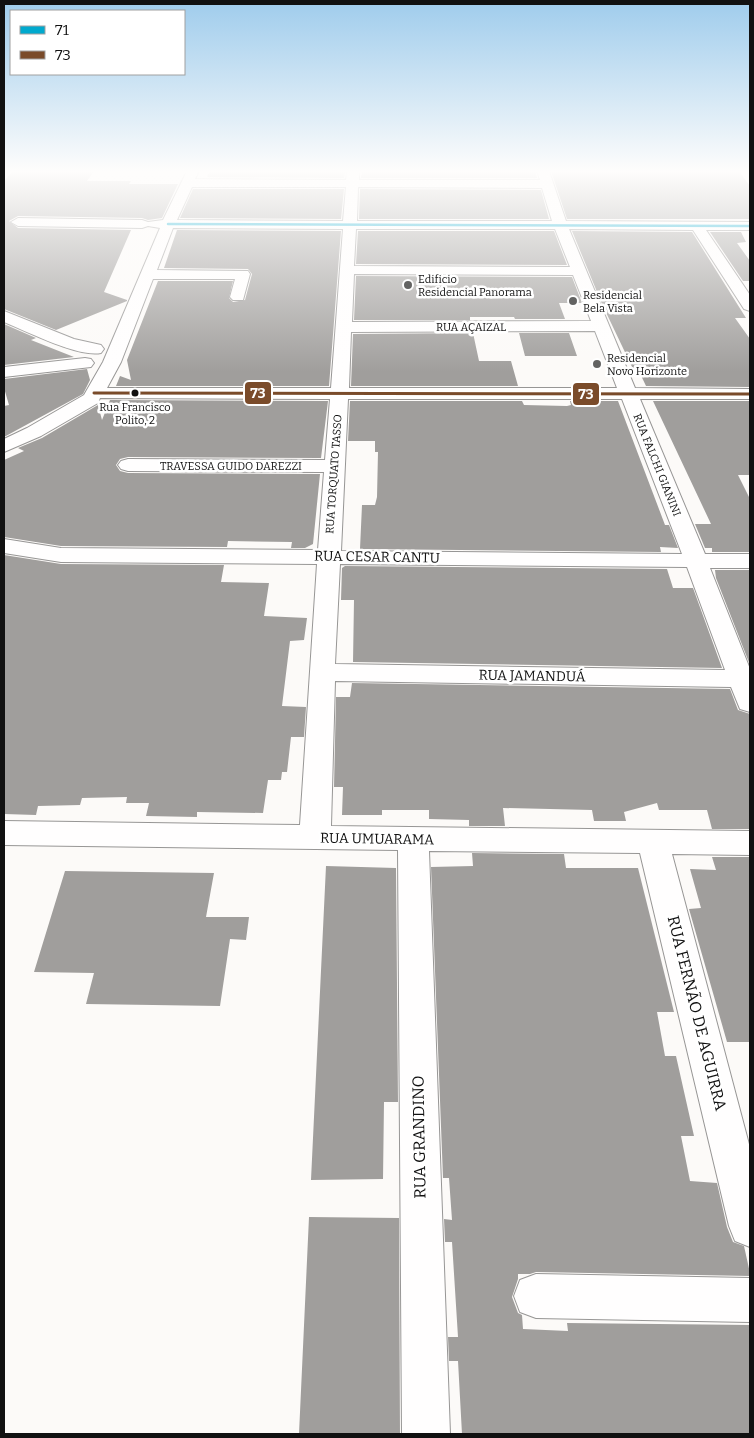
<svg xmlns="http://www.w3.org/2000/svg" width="754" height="1438" viewBox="0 0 754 1438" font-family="Bitter,serif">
	<rect width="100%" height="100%" fill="#fcfaf8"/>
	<path fill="#a09e9c" d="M13 171H94L87 181H131L129 184H178L162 218 148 220 142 218 18 216 9 221 18 228 131 230 104 292 127 300V301L56 330 4 309V181Z
		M217 171H290L345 172 344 178 202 177H207L209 173Z
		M362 171H535L537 178H361Z
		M551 171H739L750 186V219H567Z
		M193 189H344L341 219 180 218Z
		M360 189 541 190 549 219H359Z
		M177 230 341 231 329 386H116L120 376 131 380 127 360 158 281H233L229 298 233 302 245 300 252 274 248 269 164 268Z
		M358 231H554L567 265 356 264Z
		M572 231 692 232 746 318H735L750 339V387L646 386 637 367 633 369 602 304Z
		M710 232H741L746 242 737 243 750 261V281H743Z
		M356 276 572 277 582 303H559L565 319H515L514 317H470V320H354Z
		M4 324 36 338 31 340 74 357 4 365Z
		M473 333 479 361H511L518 386H351L353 334Z
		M519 333H569L577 356H525Z
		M87 369 90 380 83 394 4 437V406L9 405 4 388V379Z
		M110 400 328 401 321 458 128 457 120 459 116 465 120 471 128 473 320 474 313 544 305 548H291L292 542 228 541 227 547 61 546 4 537V460L24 451 18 448 42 438 98 405 102 420Z
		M350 401H522L524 405 567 406 571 405 570 401H618L665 525H669L678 548 660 547 661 552 360 549 362 505H375L377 497 378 452H375V441H348Z
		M653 401H750V475H738L750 499V552H712V548H705L695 524H711Z
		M4 555 61 564 224 565 221 582 269 583 264 616 307 618 304 640 290 641 282 706 306 707 304 737H291L287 772H282L281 780H268L263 813 197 812V817L146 816 149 803H126L127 797 82 798 80 805 38 806 36 815 4 814Z
		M345 566 667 569 673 588H693L722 668 353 662 354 600H341L342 568Z
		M715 570H750V665L716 578Z
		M352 683 730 689 738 710 750 714V829H712L707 810H659L657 803 624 812 626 821H594L592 810 503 808 505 826H469V820L429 819V810H382V815H342L343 787H334L336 697H350Z
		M472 853 564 854 566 868H638L674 1012H657L665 1056H676L694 1136H681L690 1181 717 1183 727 1227 733 1242 744 1246 750 1273V1276L536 1272 530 1274H518V1279L512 1297 518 1313 522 1315 523 1329 568 1331 567 1323 750 1325V1434H462L458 1361H449L448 1337H458L452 1242H445L444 1219 452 1220 449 1178H443L431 867 473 866Z
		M712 857H750V1042H727L689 909 701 908 690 869 716 870Z
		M326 866 396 868 398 1102H384L383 1179 311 1180Z
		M65 871 214 873 206 917H249L246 940 230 939 220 1006 86 1004 94 973 34 972Z
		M309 1217 399 1218 400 1434H299Z"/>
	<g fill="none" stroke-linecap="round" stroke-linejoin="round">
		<defs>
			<path id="minor" d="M187 171H199L195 179 346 180 347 171H359V180H540L537 171H549L566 221 750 222V230H706L750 295V311L744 309 693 230 569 229 635 388 750 389V399H640L705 554H750V568H710L750 669V712L740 709 731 687 335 681 331 826 750 831V855L672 854 750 1148V1247L735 1241 729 1226 640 853 429 851 450 1434H402L398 850 4 845V821L300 825 317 564 61 562 4 553V539L61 548 318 550 324 472 128 471 121 469 118 465 121 461 128 459 325 460 330 399 100 398 98 403 41 436 4 452V439L27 428 84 395 103 362 160 228 148 226 142 228 18 226 11 222 18 218 142 220 148 222 163 220ZM192 187H346L343 221 177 220ZM358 187 542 188 552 221H357ZM173 228 343 229 331 388H107L121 362 153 279H235L230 297 233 300H243L250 274 248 271 157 270ZM356 229H555L570 267 354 266ZM354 274 573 275 591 321 352 322ZM595 331 617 388H349L351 332ZM348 399H622L682 554 341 551ZM340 564 687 567 725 670 335 664Z
				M4 311 74 339 101 345 104 349 101 353C79 358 26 331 4 322Z
				M85 358 91 359 94 363 91 367 4 377V367Z
				M536 1274 750 1278V1322L536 1318 520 1312 514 1296 520 1280Z"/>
		</defs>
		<use href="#minor" stroke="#979695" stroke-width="2"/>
		<use href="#minor" fill="#fffefe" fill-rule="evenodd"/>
		<defs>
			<path id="bus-1" d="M168 224 750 226"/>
			<path id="bus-2" d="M94 393 750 394"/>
		</defs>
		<use href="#bus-1" stroke="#fff" stroke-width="4.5"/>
		<use href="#bus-2" stroke="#fff" stroke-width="5.5"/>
		<use href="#bus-1" stroke="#00a9ce" stroke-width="2.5"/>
		<use href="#bus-2" stroke="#7a4b2a" stroke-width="3"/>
	</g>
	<linearGradient id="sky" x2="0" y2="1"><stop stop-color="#9fccec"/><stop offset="0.46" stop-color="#fefdfc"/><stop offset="1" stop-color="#fefdfc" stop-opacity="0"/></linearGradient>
	<rect width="754" height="372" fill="url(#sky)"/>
	<g fill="#636362" stroke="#fff" stroke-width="2">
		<circle cx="408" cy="285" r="5"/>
		<circle cx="573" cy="301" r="5"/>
		<circle cx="597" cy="364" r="5"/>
	</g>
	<circle fill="#111" stroke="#fff" stroke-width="2" cx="135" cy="393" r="4.5"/>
	<g text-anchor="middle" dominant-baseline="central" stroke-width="5" stroke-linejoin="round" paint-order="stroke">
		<g font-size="11" fill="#111" stroke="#fff" text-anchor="start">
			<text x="418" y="279">Edificio<tspan x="418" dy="13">Residencial Panorama</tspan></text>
			<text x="583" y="295">Residencial<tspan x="583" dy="13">Bela Vista</tspan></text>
			<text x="607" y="358">Residencial<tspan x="607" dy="13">Novo Horizonte</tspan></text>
		</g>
		<g font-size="11" fill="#111" stroke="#fff">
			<text x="471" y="327">RUA AÇAIZAL</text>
			<text transform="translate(657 465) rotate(68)">RUA FALCHI GIANINI</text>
			<text x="231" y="466">TRAVESSA GUIDO DAREZZI</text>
			<text transform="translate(334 474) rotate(-86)">RUA TORQUATO TASSO</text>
		</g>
		<g font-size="11" fill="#111" stroke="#fff">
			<text x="135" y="407">Rua Francisco<tspan x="135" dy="13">Polito, 2</tspan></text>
		</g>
		<g font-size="14" fill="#111" stroke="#fff">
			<text transform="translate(377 557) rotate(1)">RUA CESAR CANTU</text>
			<text transform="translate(532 676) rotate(1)">RUA JAMANDUÁ</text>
			<text transform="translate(377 839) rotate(1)">RUA UMUARAMA</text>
		</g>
		<g font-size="16" fill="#111" stroke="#fff">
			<text transform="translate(697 1013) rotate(76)">RUA FERNÃO DE AGUIRRA</text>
			<text transform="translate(419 1137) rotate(-91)">RUA GRANDINO</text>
		</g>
	</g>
	<g stroke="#fff" stroke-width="2">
		<rect x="244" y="381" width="28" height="24" rx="5" fill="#7a4b2a"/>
		<rect x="572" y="382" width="28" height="24" rx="5" fill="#7a4b2a"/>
	</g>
	<g font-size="14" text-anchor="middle" font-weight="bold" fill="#fff">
		<text x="258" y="398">73</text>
		<text x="586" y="399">73</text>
	</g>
	<rect width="754" height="1438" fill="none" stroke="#111111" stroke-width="10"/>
	<rect x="10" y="10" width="175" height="65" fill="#ffffff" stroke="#a0a0a0"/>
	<rect x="20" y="26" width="25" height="8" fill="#00a9ce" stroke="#a0a0a0"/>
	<text x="55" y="35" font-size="15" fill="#111111">71</text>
	<rect x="20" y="51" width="25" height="8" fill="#7a4b2a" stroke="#a0a0a0"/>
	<text x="55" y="60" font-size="15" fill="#111111">73</text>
</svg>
